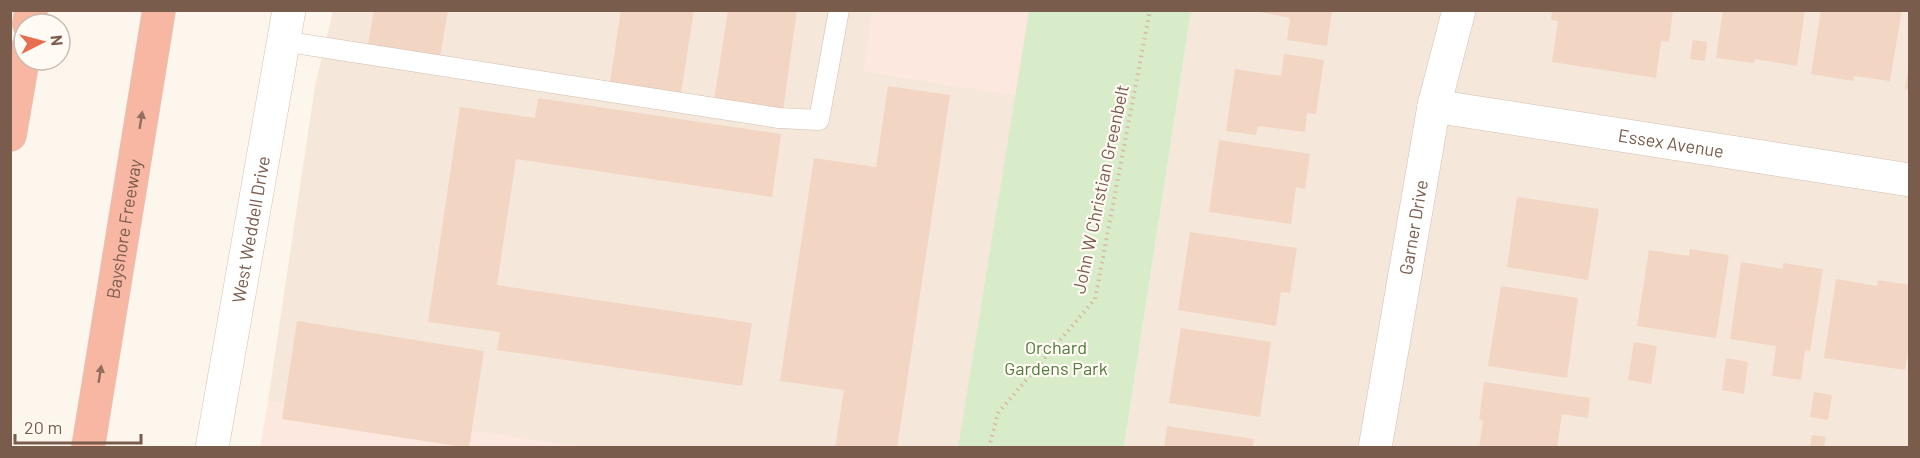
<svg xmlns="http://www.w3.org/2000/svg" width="1920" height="458" viewBox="0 0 1920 458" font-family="Barlow,sans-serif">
	<rect width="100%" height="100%" fill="#fdf6ec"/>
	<path fill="#f5e8da" d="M333 11H873L864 71 1016 95 958 447 584 448 268 401 315 86Z
		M1191 11H1909V447L1124 448Z"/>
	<path fill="#fde8e0" d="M873 11H1030L1016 95 863 71Z
		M268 401 584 447 260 448Z"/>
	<path fill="#d8ecc9" d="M1029 11H1191L1124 447H958Z"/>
	<path fill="#f3d5c3" d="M374 10H448L440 57 368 45Z
		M621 10H694L681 93 610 82Z
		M728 10H797L783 111 714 100Z
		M1250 10H1332L1327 46 1287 40 1290 18Z
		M1552 10H1673L1669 42 1661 41 1656 78 1552 62 1558 21 1551 20Z
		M1723 10H1805L1797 66 1755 59 1754 63 1716 58Z
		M1821 10H1902L1890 81 1854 76 1853 81 1811 74Z
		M1693 40 1707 42 1705 61 1690 59Z
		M1284 54 1324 60 1316 114 1307 113 1305 132 1258 126 1256 135 1226 131 1235 69 1281 76Z
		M1908 70H1910V90L1905 89Z
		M888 86 950 95 897 448H835L844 390 780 381 814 158 876 167Z
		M538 98 781 134 772 197 516 159 497 285 752 323 742 386 497 350 500 332 428 322 460 107 535 118Z
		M1219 140 1310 154 1305 189 1296 187 1291 224 1209 212Z
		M1517 197 1599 209 1588 280 1507 267Z
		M1190 232 1297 248 1290 293 1281 292 1276 326 1178 310Z
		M1690 249 1729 255 1716 338 1637 326 1649 250 1689 256Z
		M1741 262 1783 269V263L1823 269 1810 351 1805 350 1801 380 1772 376 1776 346 1730 339Z
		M1836 279 1877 286 1878 280 1910 285V342L1905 370 1824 358Z
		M1501 286 1578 298 1567 378 1488 366Z
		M297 321 484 351 469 448 282 419Z
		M1181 328 1271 342 1260 417 1169 403Z
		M1634 342 1657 346 1651 384 1628 380Z
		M1726 358 1748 362 1744 394 1722 390Z
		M1484 382 1590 398 1588 418 1562 414 1557 448H1479L1483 420H1479Z
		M1814 392 1832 395 1828 420 1810 417Z
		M1167 426 1254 439 1253 448H1164Z
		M1812 435 1826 437 1824 448H1810Z"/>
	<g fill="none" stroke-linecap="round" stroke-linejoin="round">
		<defs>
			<path id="lane" d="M282 41 779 118 819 120 839 10"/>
			<g id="street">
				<path id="s1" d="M1434 106 1910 180"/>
				<path id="s2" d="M1375 448 1434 106 1459 10"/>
			</g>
			<g id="secondary">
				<path id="s3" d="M212 448 289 10"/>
			</g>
			<g id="highway">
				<path d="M29 24 31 10"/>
				<path d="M10 135 24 53"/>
				<path id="s4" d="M88 448 159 10"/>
			</g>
		</defs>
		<use href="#lane" stroke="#d1beb0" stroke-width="21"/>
		<use href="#street" stroke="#d1beb0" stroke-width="34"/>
		<use href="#secondary" stroke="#d6c0b0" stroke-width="34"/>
		<use href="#highway" stroke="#dad1cd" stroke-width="34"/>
		<path stroke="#d9b8a5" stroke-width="4" stroke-dasharray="1.5 4.5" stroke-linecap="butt" d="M989 448 998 413 1095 299 1150 10"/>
		<use href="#lane" stroke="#fff" stroke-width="20"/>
		<use href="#street" stroke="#fff" stroke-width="33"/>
		<use href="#secondary" stroke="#fff" stroke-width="33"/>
		<use href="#highway" stroke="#f7b7a3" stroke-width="33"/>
	</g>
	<defs><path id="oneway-solid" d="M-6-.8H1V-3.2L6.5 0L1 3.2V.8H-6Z" transform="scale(1.5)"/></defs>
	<g fill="#936e5e">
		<use href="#oneway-solid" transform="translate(141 120) rotate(-81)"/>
		<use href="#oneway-solid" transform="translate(100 374) rotate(-81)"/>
	</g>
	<g text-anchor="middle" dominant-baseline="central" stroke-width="4.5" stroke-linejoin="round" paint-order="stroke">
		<g font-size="18" fill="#7a5c4d" stroke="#fffaf3">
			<text stroke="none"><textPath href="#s1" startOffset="240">Essex Avenue</textPath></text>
			<text transform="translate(1100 189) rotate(-78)">John W Christian Greenbelt</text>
			<text stroke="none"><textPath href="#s2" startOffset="224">Garner Drive</textPath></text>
			<text stroke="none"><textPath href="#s4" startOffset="222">Bayshore Freeway</textPath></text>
			<text stroke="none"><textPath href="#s3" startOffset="222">West Weddell Drive</textPath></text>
		</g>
		<g font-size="18" fill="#537a41" stroke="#fffaf3">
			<text x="1056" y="347">Orchard<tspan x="1056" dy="21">Gardens Park</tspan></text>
		</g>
	</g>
	<rect width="1920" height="458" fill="none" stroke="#7a5c4d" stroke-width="24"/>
	<g transform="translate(42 42) rotate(84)"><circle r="28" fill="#fffaf3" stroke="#cabbb1" stroke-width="1.5"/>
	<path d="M0-4.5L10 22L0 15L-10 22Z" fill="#e76f51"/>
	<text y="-9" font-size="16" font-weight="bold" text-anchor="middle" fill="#7a5c4d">N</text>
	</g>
	<path d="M15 434v9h126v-9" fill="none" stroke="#7a5c4d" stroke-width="3"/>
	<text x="24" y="434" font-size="18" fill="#7a5c4d" stroke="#fffaf3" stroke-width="4.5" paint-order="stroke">20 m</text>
</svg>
